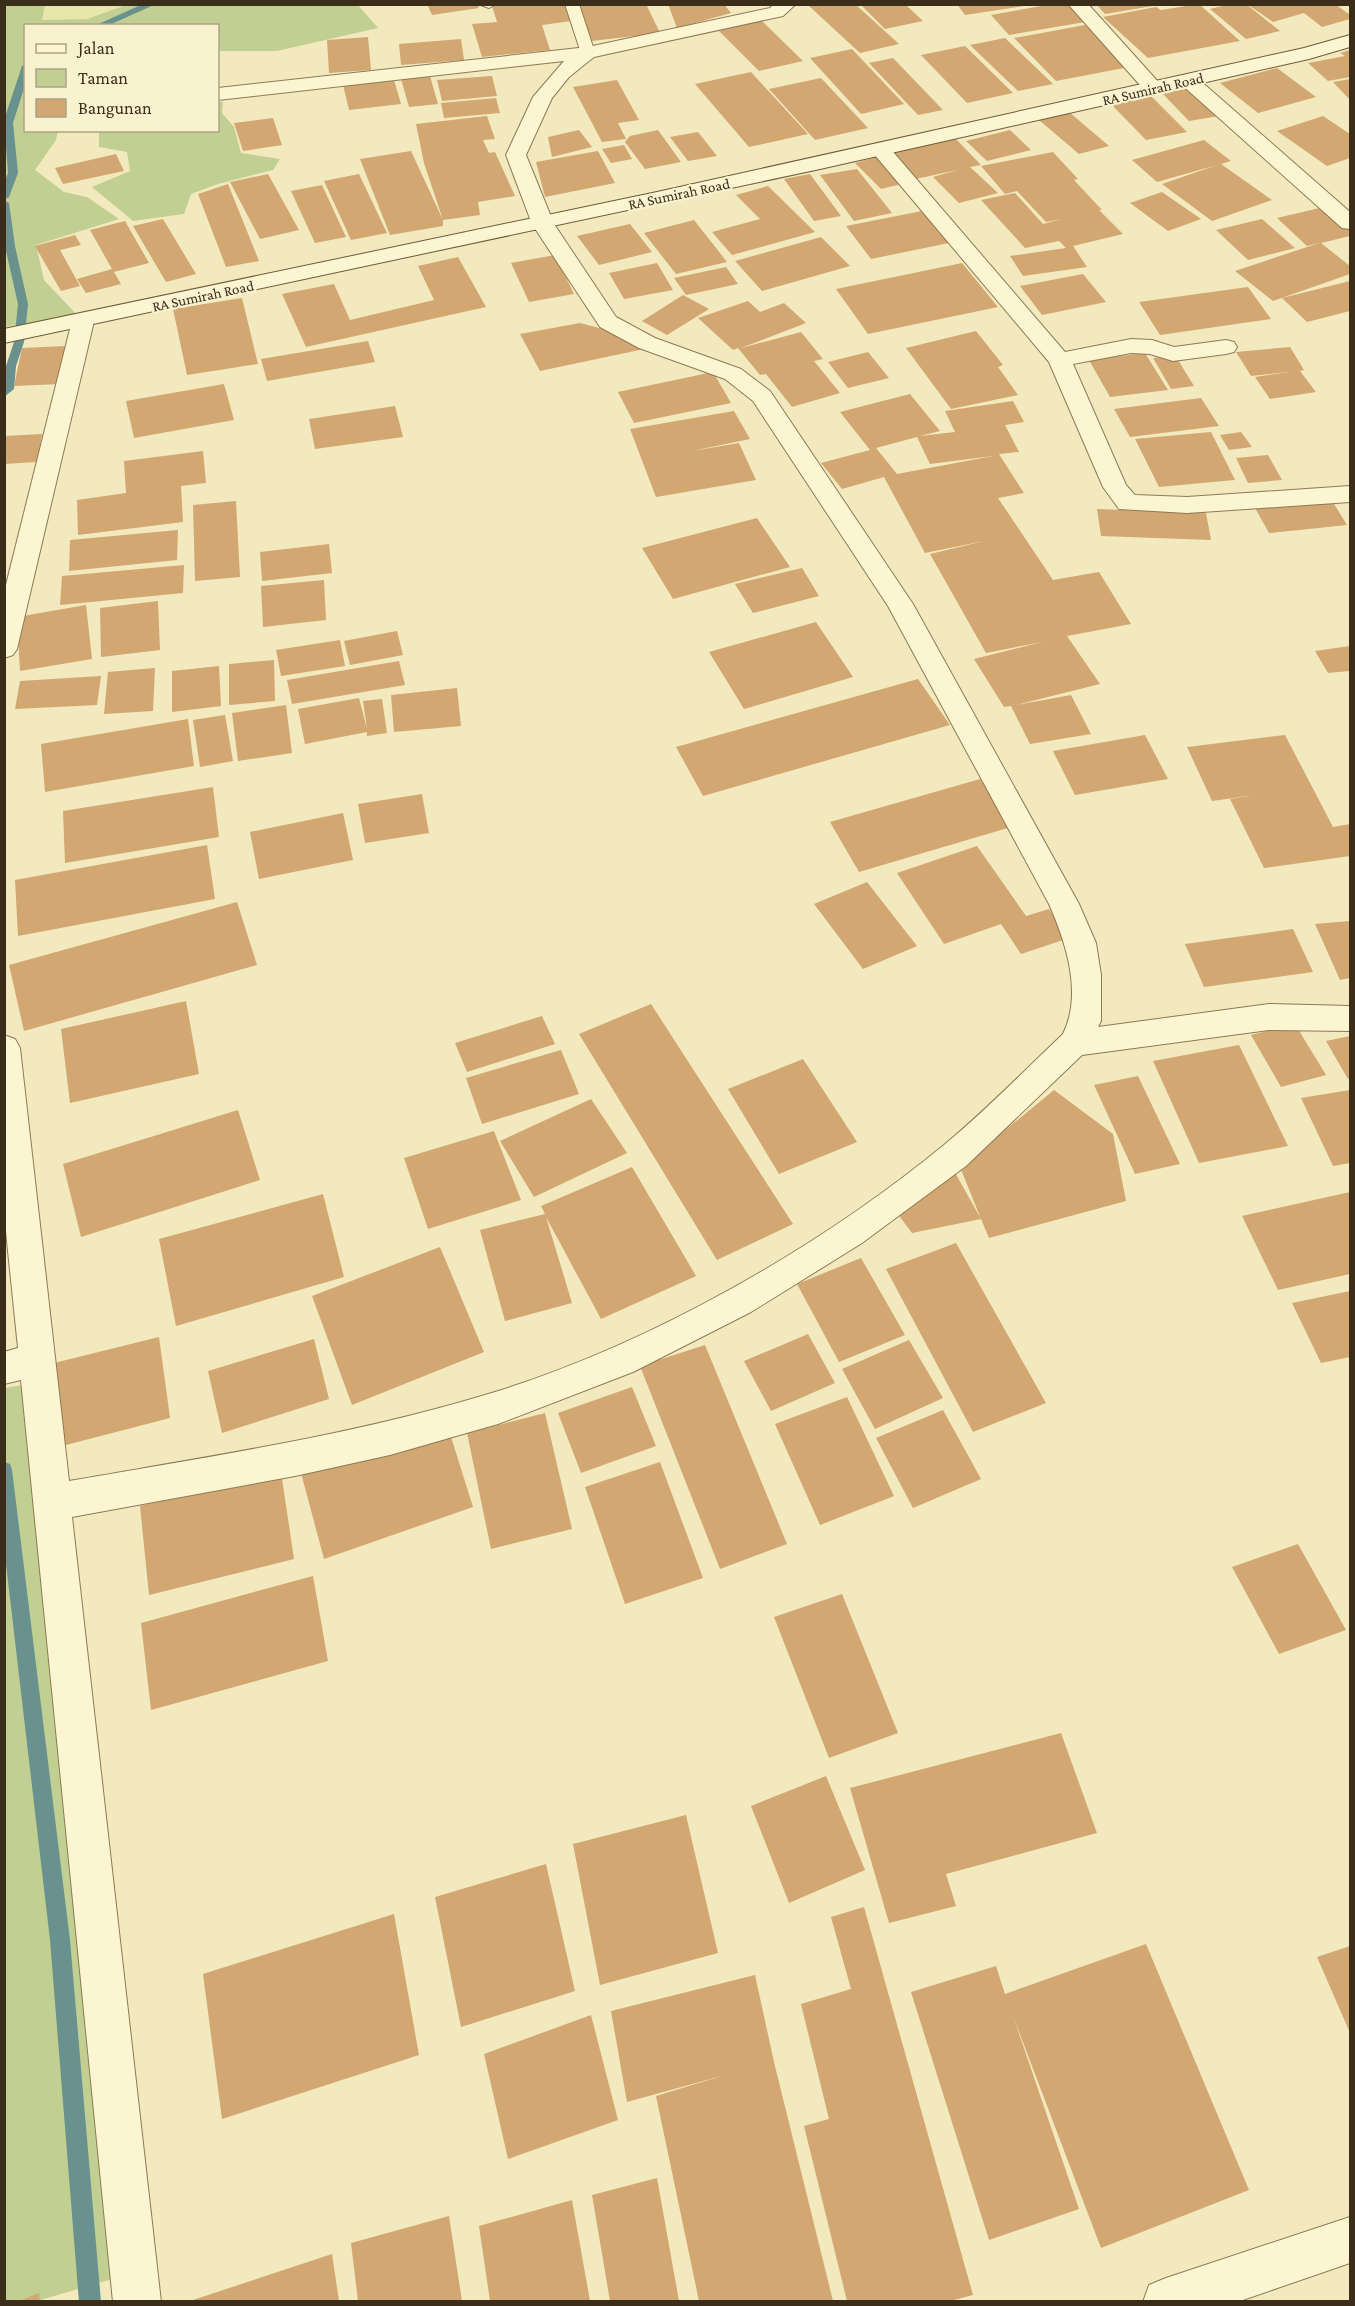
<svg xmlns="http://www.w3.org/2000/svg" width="1355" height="2306" viewBox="0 0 1355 2306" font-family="'Crimson Pro',serif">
	<rect width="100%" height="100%" fill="#f2e9be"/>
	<path fill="#e8e6ab" d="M45 5H126L87 19 41 20Z"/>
	<path fill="#c1d092" d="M5 5H45L42 20 87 19 126 5H358L378 28 277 51H218V26H26V130L58 131 56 140 35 170 64 192 87 197 119 219 36 245 44 280 77 315 5 327Z
		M218 102H223L222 113 234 127 241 153 280 159 273 170 218 184 191 194 184 214 133 221 92 187 130 171 127 152 99 147V131L218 130Z
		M23 1385 119 2277 37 2301 5 2302 4 1388Z"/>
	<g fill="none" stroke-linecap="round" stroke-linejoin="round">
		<path fill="#69918d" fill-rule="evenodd" d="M143 4H156L107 26H94Z
			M26 63V82L13 123 18 173 9 197 4 200V183L8 173 4 120 22 66Z
			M4 200 9 203 15 246 28 304 24 342 16 366 14 389 4 397 6 366 14 342 18 304 4 242Z
			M4 1462 10 1464 12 1470 70 1940 101 2302H79L50 1940 4 1547Z"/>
	</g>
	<path fill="#d3a771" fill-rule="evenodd" d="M427 4H477L479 8 432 15Z
		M510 4H565L572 21 542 25 550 50 482 57 472 24 497 22 492 6Z
		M577 4H646L660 33 592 41Z
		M668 4H724L731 13 677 28Z
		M855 4 899 44 860 53 809 6Z
		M860 4H905L923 21 885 29Z
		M957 4H1024V6L965 15Z
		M1052 4H1068L1085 22 1009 35 991 15Z
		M1096 4H1153V6L1105 14Z
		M1199 4 1240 41 1148 58 1103 17 1156 7 1161 10Z
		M1231 4H1246L1280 31 1246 39 1210 9Z
		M1247 4H1335L1350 15V19L1322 27 1304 13 1273 22Z
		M762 21 803 61 759 71 719 31Z
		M1085 25 1129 67 1056 81 1014 38Z
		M368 37 371 70 329 73 327 40Z
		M1005 38 1053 84 1018 91 970 45Z
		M461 39 464 60 401 65 399 44Z
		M965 46 1013 93 967 103 921 55Z
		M852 49 904 104 861 114 810 58Z
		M1350 50V77L1328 81 1308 63 1345 56 1340 53Z
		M893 58 943 110 918 115 869 63Z
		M1277 68 1316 97 1258 113 1220 83Z
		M751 72 808 134 749 147 695 84Z
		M430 76 438 104 409 107 401 79Z
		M492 76 497 96 442 101 437 80Z
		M821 78 868 128 815 140 769 89Z
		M1350 79V100L1333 82Z
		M394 80 401 104 349 110 343 85Z
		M617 80 639 120 618 123 626 139 602 142 573 87Z
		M1191 88 1219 116 1189 121 1162 93Z
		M1151 96 1187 132 1146 140 1110 103Z
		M496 98 500 113 444 118 441 103Z
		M1069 112 1109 146 1079 154 1039 120Z
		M487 116 495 139 483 140 489 153 495 152 515 196 478 202 480 215 443 220V226L390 235 360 159 411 151 443 220 424 163 416 124Z
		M1323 116 1350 134V158L1327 166 1277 131Z
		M273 118 282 145 243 151 234 123Z
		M579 130 592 147 552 157 548 137Z
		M658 130 681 162 645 169 625 142 630 136Z
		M1010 130 1031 150 987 161 966 141Z
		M698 132 717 156 688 161 670 137Z
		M955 138 981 165 970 167 998 193 959 203 933 177 957 170 916 179 891 152Z
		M1204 140 1231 161 1221 164 1272 200 1212 221 1162 184 1217 165 1157 182 1132 160Z
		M624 145 632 159 611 163 602 149Z
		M598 151 615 183 545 197 536 162Z
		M1053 152 1078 179 1074 180 1102 210H1099L1123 234 1073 246 1087 267 1023 276 1010 256 1066 248 1059 241 1025 248 981 200 1015 193 1043 224 1061 219 1046 222 1017 191 1005 194 981 166Z
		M116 154 124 171 63 184 55 168Z
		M877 157 902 184 881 189 855 163Z
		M857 169 892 213 854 221 820 175Z
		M268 174 299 230 260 239 230 182Z
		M359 174 387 233 351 240 324 181Z
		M810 174 841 216 814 221 784 179Z
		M228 184 259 261 226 267 198 194Z
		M322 185 346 237 315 243 291 191Z
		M768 186 815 232 732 255 712 232 760 219 736 195Z
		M1162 192 1201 219 1168 231 1130 203Z
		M1324 207 1350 231V236L1321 243 1350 266V274L1273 301 1235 271 1319 243 1307 246 1277 218Z
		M922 211 949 243 871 259 846 226Z
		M163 219 196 274 166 282 133 226Z
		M1262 219 1295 248 1248 260 1216 230Z
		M694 220 727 262 676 274 644 233Z
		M125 221 149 263 114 272 121 284 86 293 77 279 112 269 90 230Z
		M630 224 652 252 599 265 577 236Z
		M75 235 81 245 60 250 80 286 61 291 35 246Z
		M821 237 850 266 762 291 735 261Z
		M555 255 574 294 529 302 511 263Z
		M458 257 486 307 306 347 282 294 334 284 350 320 434 300 418 266Z
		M657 263 673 290 624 299 609 273Z
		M962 263 998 307 868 334 836 289Z
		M726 267 738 284 686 295 674 278Z
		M1083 274 1106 302 1042 315 1020 286Z
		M1350 281V311L1307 322 1282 298Z
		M1248 287 1271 319 1160 335 1139 302Z
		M683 295 709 309 667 335 642 321Z
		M242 298 258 364 187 375 173 309Z
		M748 301 760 312 784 303 806 323 741 348 801 332 823 359 814 361 840 393 792 407 766 374 760 375 738 348 733 350 698 318Z
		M580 323 614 332 644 349 540 371 520 334Z
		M976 331 1003 365 998 367 1018 395 951 409 906 348Z
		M368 341 375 362 267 381 261 359Z
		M65 346 59 384 14 386 22 348Z
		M1290 347 1304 370 1300 371 1316 392 1270 399 1255 377 1289 372 1251 376 1236 352Z
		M868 352 889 378 848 388 828 362Z
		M1145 353 1168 390 1110 397 1089 360Z
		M1175 355 1194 386 1171 389 1153 358Z
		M713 372 731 403 634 423 618 392Z
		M224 384 234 420 134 438 126 401Z
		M910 394 940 431 920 436 955 432 945 411 1013 401 1024 422 1005 425 1019 452 999 454 1024 493 998 498 1053 580 1099 572 1131 624 1067 636 1100 684 1016 705 1071 695 1091 734 1030 744 1011 706 1004 707 974 659 1042 642 986 653 930 554 984 541 925 553 884 477 842 489 821 463 870 450 840 412ZM917 437 930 464 993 456 897 474 876 448Z
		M1201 398 1219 426 1130 437 1114 409Z
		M395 406 403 437 315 449 309 419Z
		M734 411 750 439 692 451 739 443 756 480 656 497 630 429Z
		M1211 432 1235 480 1159 487 1135 439Z
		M1241 432 1252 447 1229 450 1220 435Z
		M42 434 37 462 4 464V436Z
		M203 451 206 483 181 486 183 522 78 535 77 500 126 493 124 461Z
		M1268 455 1282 480 1248 483 1236 458Z
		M1331 499 1347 525 1269 533 1255 508Z
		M236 501 240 577 195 581 193 505Z
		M1097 509 1206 513 1211 540 1101 536Z
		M757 518 790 567 673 599 642 548Z
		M178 530 177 560 69 571 70 540Z
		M329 544 332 573 262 581 260 552Z
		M184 565 183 593 60 605 62 576Z
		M802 568 819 596 753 613 735 584Z
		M324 580 326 620 263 627 261 586Z
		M158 601 160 650 101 657 100 608Z
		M86 605 92 659 20 671 17 617Z
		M816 622 853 677 744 709 709 652Z
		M397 631 403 655 350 665 344 641Z
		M340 640 345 666 281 676 276 650Z
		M1350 646V671L1328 673 1315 651Z
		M274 660 275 701 229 705V664Z
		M399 661 405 685 292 704 287 680Z
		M219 666 221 706 172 712V671Z
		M155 668 153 711 104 714 108 672Z
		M101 676 97 705 15 709 20 681Z
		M918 679 950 725 703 796 676 747Z
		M457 688 461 726 394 732 391 695Z
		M359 698 367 729 363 701 382 699 387 733 367 736V732L305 744 298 709Z
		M286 705 292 753 238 761 232 713Z
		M225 715 233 761 200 767 193 720Z
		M188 719 194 766 45 792 41 744Z
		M1145 735 1168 779 1075 795 1053 751Z
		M1285 735 1333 827 1350 824V856L1264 868 1230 799 1255 795 1212 801 1187 747Z
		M980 779 1011 827 859 872 830 822Z
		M213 787 219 837 65 863 63 811Z
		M422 794 429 833 365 843 358 804Z
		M343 813 353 860 259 879 250 832Z
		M207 845 215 899 18 936 15 880Z
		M977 846 1026 916 1049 909 1069 938 1021 954 1001 924 944 944 897 873Z
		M867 882 917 946 863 969 814 904Z
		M237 902 257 965 24 1031 9 965Z
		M1350 921V978L1340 980 1315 924Z
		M1293 929 1313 972 1204 987 1185 944Z
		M186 1001 199 1074 70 1103 61 1029Z
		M651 1004 793 1224 717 1260 579 1034Z
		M542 1016 555 1044 467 1072 455 1043Z
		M1295 1024 1326 1075 1281 1087 1251 1035Z
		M1350 1036V1078L1348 1079 1326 1041Z
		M1239 1045 1288 1146 1199 1163 1153 1061Z
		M561 1050 579 1094 482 1124 466 1078Z
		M803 1059 857 1142 779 1174 728 1089Z
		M1138 1076 1180 1164 1135 1174 1094 1085Z
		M1054 1090 1113 1134 1126 1201 989 1238 981 1219 912 1233 897 1213 953 1169 981 1219 960 1167Z
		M1350 1090V1163L1333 1166 1301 1098Z
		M591 1099 627 1153 534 1197 500 1141Z
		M238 1110 260 1180 81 1237 63 1164Z
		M494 1131 521 1200 428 1229 404 1158Z
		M632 1167 696 1276 601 1319 546 1217 572 1303 505 1321 480 1230 545 1214 541 1206Z
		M1350 1192V1274L1278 1290 1242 1216Z
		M323 1194 344 1277 176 1326 159 1239Z
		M956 1243 1046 1403 973 1432 886 1269Z
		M440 1247 484 1352 352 1405 312 1296Z
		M861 1258 905 1335 839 1362 797 1284Z
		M1350 1291V1357L1321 1363 1292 1303Z
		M808 1334 835 1383 771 1411 744 1361Z
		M159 1337 170 1418 62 1446 54 1363Z
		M314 1339 329 1399 222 1433 208 1371Z
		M909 1340 943 1398 875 1429 842 1369Z
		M705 1345 787 1544 720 1569 640 1366Z
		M632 1387 656 1446 581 1473 558 1413Z
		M847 1397 894 1496 820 1525 775 1424Z
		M943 1410 981 1479 913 1508 876 1438Z
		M545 1413 572 1529 491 1549 467 1433Z
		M447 1424 473 1507 324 1559 301 1473Z
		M660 1462 703 1578 625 1604 585 1487Z
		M281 1472 294 1559 149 1595 140 1506Z
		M1298 1544 1346 1630 1279 1654 1232 1567Z
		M313 1576 328 1661 151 1710 141 1623Z
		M842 1594 898 1733 829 1758 774 1617Z
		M1061 1733 1097 1833 946 1874 956 1906 889 1923 850 1788Z
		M826 1776 865 1870 789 1903 751 1806Z
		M686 1815 718 1953 600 1985 573 1844Z
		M546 1864 575 1991 461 2027 435 1897Z
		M864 1907 973 2295 950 2301H847L804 2126 829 2119 801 2004 851 1989 831 1917Z
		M394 1914 419 2055 222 2119 203 1974Z
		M1146 1944 1249 2190 1101 2248 1013 2016 1079 2209 989 2240 911 1992 996 1966 1005 1994Z
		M1350 1946V2033L1317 1957Z
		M755 1975 774 2062 833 2301H699L656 2096 725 2075 627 2102 611 2011Z
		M591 2015 618 2120 508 2159 484 2054Z
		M657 2178 679 2301H610L592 2195Z
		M572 2200 590 2301H490L479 2226Z
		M449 2216 462 2301H358L351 2243Z
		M332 2254 339 2301H190Z
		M39 2293 40 2301H19Z"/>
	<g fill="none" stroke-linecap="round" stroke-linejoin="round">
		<defs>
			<path id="service" d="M478 4H496L489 8Z
				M565 4H579L595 53 593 56 588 57 581 53Z"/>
			<path id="minor" d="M774 4H796L783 16 594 57 569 77 552 98 526 155 554 224 616 317 655 338 741 369 770 391 913 604 1079 904 1096 943 1101 975V1021L1098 1027 1269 1004 1350 1006V1031L1269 1030 1082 1055 966 1166 862 1243 751 1312 633 1372 498 1424 390 1455 295 1476 72 1517 161 2302H113L21 1380 4 1384V1352L18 1348 4 1212V1035L15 1039 20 1048 69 1481C212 1456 356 1435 495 1392 650 1344 819 1248 944 1145 986 1110 1024 1071 1063 1034 1083 993 1066 943 1049 904L888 606 753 401 725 379 639 348 600 327 532 224 506 155 533 97 564 61 218 100V88L588 47 770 8Z
				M1068 4H1088L1161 85 1164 89 1161 93H1147Z
				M1189 75 1196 77 1350 212V229L1342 228 1182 85 1179 81 1182 77Z
				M881 144 888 146 1065 352 1131 339 1152 340 1174 347 1226 340 1234 342 1237 347 1234 352 1226 354 1173 361 1150 354 1131 353 1073 364 1126 485 1135 495 1187 497 1350 486V502L1187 513 1119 509 1103 487 1049 362 874 154 871 150 874 146Z
				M83 314 91 316 94 321 17 649 13 655 4 658V593L72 321 75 316Z
				M1350 2217V2263L1237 2302H1143L1149 2285 1166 2278Z"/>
			<path id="secondary" d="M1350 35V47L1309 59 820 169 4 343V329L657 192 1304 48Z"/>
		</defs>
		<use href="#service" stroke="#8c7a55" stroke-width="2"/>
		<use href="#minor" stroke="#8c7a55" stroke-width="2"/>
		<use href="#secondary" stroke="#6d5a39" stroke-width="2"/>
		<use href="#service" fill="#fcf5d2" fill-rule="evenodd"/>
		<use href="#minor" fill="#fcf5d2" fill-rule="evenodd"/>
		<use href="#secondary" fill="#fcf5d2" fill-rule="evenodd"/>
	</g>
	<g text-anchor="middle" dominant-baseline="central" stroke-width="4.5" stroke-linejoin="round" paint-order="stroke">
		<g font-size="15" fill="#3a2e1b" stroke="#f8f2cf">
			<text transform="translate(1153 89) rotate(-13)">RA Sumirah Road</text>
			<text transform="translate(679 194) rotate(-12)">RA Sumirah Road</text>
			<text transform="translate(203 296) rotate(-12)">RA Sumirah Road</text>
		</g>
	</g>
	<rect width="1355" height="2306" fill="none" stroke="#3a2e1b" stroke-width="12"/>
	<rect x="24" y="24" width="195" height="108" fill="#f8f2cf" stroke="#aca487" stroke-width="1.5"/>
	<rect x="36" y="44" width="30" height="9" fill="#fcf5d2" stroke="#aca487" stroke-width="1.5"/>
	<text x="78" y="54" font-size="18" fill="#3a2e1b">Jalan</text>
	<rect x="36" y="69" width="30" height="18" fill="#c1d092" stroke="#aca487" stroke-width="1.5"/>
	<text x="78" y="84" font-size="18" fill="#3a2e1b">Taman</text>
	<rect x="36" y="99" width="30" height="18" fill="#d3a771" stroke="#aca487" stroke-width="1.5"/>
	<text x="78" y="114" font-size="18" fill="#3a2e1b">Bangunan</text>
</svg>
